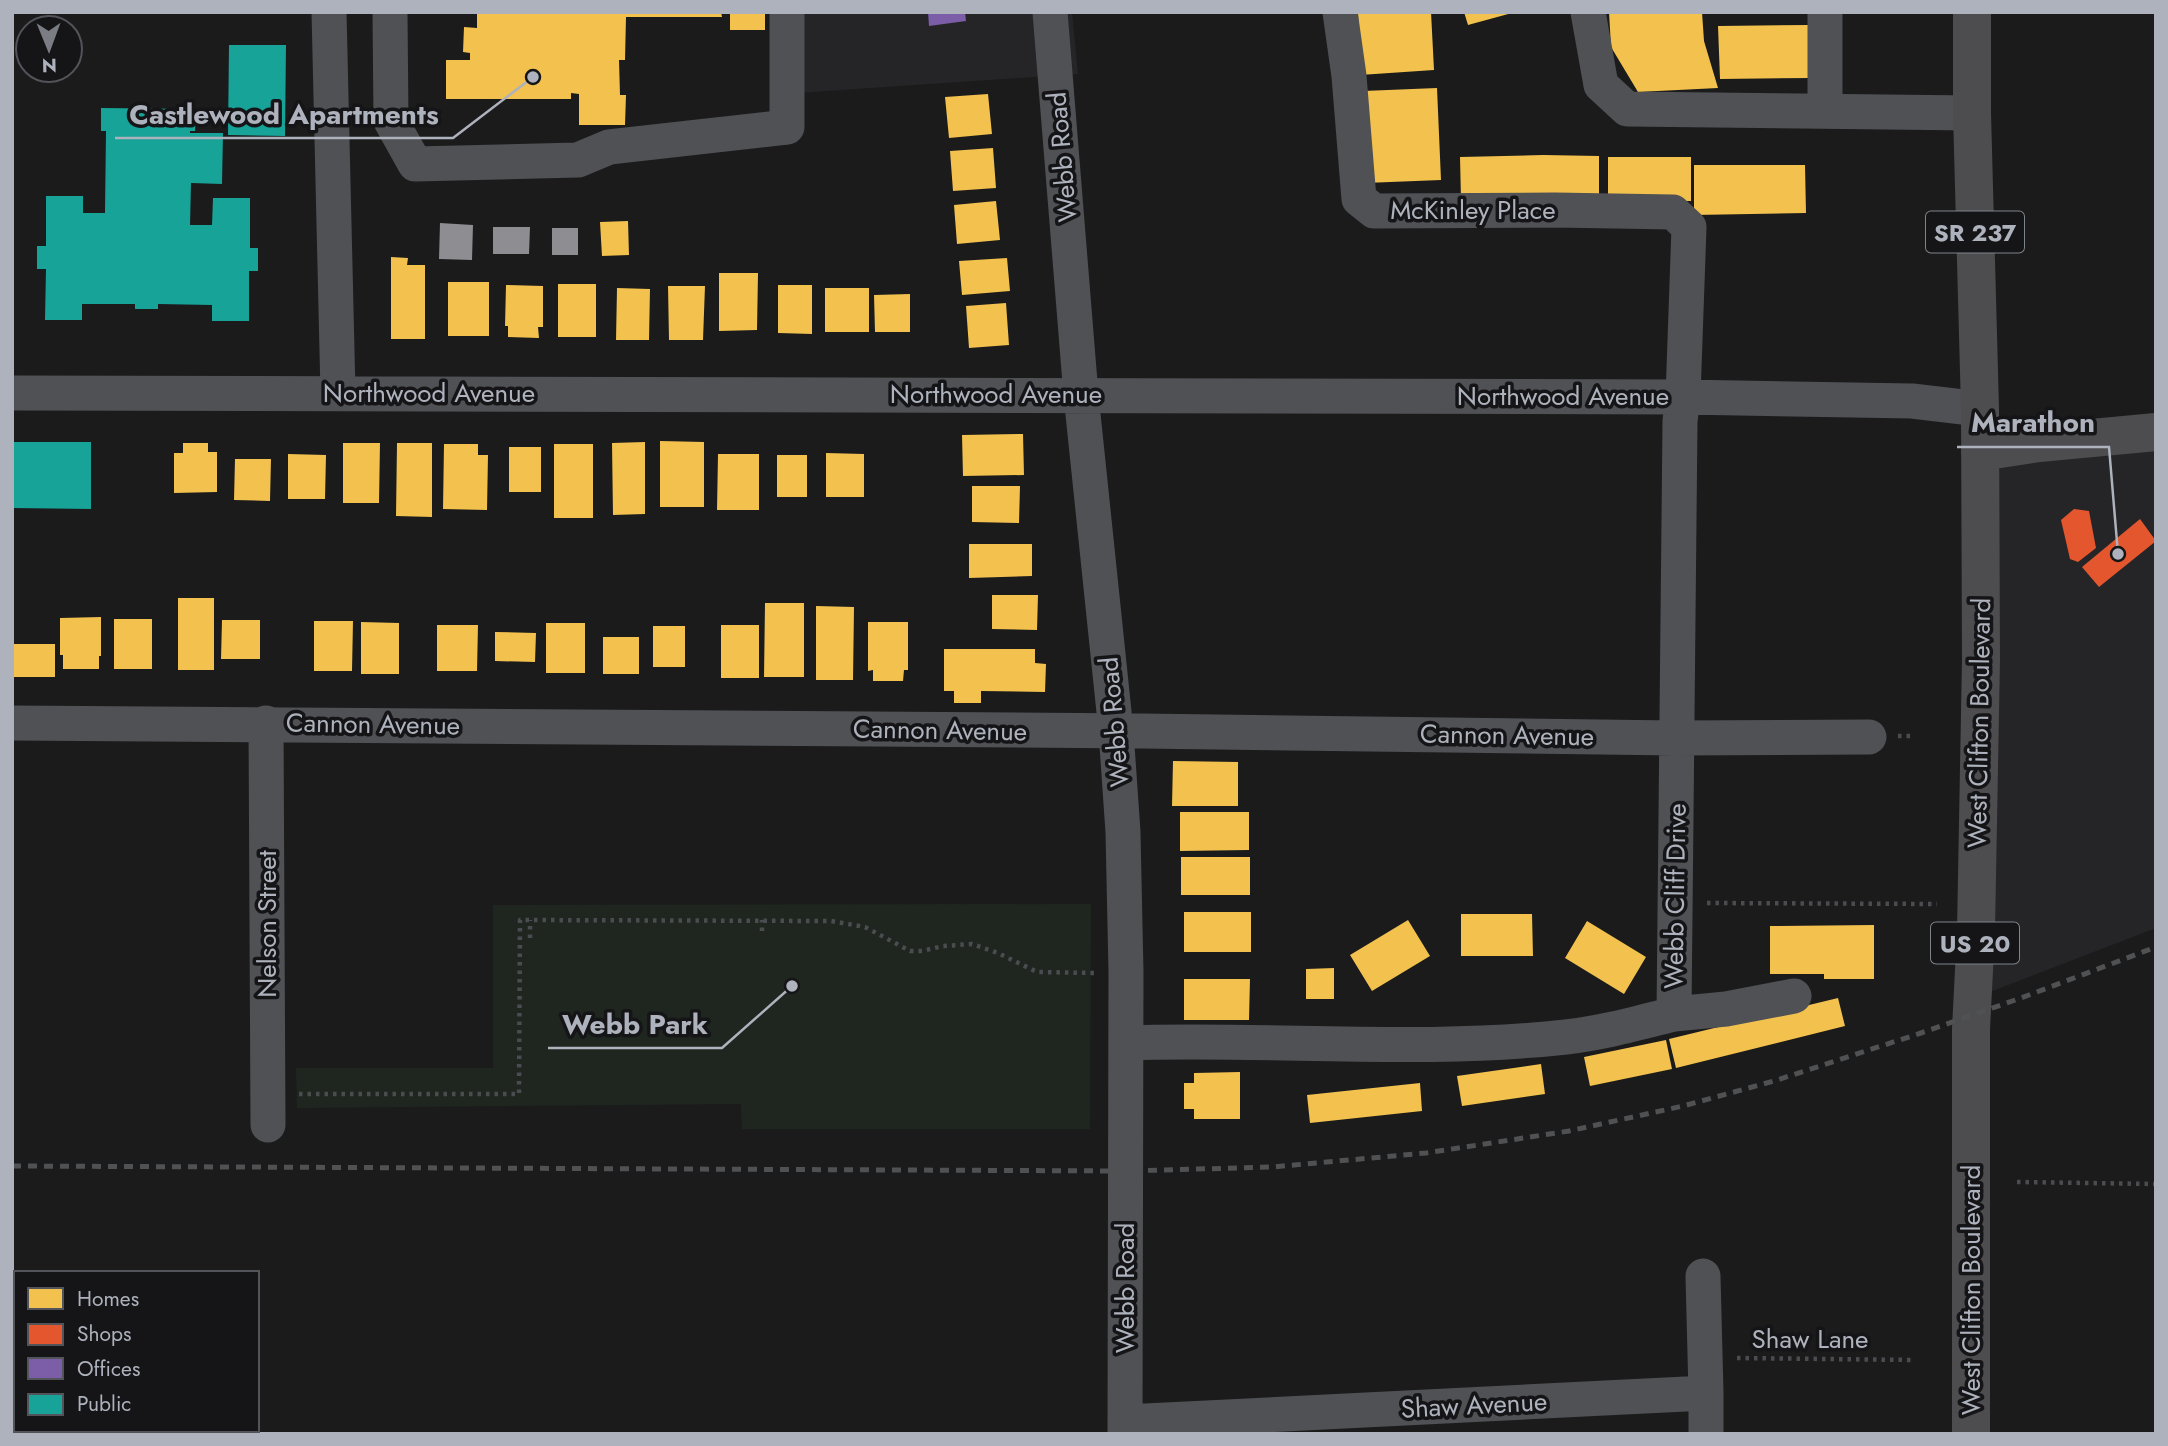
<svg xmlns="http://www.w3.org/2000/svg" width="2168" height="1446" viewBox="0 0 2168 1446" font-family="Jost,sans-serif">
	<rect width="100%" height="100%" fill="#1b1b1c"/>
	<path fill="#252528" d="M795 12H1072L1078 74 797 93Z
		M2156 447V928L1990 992 1992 466Z"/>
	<path fill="#1f2620" d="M1091 904 1090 1129H742L741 1104 297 1108 296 1068H493V905Z"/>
	<path fill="#f2c14e" d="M477 12H721L722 17H626L625 60H619L620 95H626L625 125H579V94L571 93V99H446V60H470V53L463 52 464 27 477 28Z
		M730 12H765V30H730Z
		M1358 12H1431L1434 70 1360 75Z
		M1464 12H1512V13L1468 25Z
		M1609 12H1702L1704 41 1718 88 1638 92 1611 47Z
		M1809 25 1810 78 1720 79 1718 26Z
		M1437 88 1441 180 1365 183 1363 91Z
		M988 94 992 134 949 138 945 97Z
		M993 148 996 188 953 191 950 151Z
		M1543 155 1599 156V199L1461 200 1460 157Z
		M1608 157H1691V201H1608Z
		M1694 165H1805L1806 213 1694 215Z
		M996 201 1000 240 957 244 954 205Z
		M628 221 629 255 602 256 600 222Z
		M391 257 408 258 407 265H425V339H391Z
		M1007 258 1010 291 962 295 959 261Z
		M719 273H758L757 330 719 331Z
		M448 282H489V336H448Z
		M558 284H596V337H558Z
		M506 285 543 286V327H538L539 338 508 337V326H505Z
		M778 285H812V334L778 333Z
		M668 286H705L703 340H669Z
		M617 288 650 289 649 340H616Z
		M825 288H869V332H825Z
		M910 294V332H875L874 295Z
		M1006 303 1009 345 969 348 966 306Z
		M1023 434 1024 475 963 476 962 435Z
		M660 441 704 442V507H660Z
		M645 442V514L613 515 612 443Z
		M183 443H208V452H217V492L174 493V453H183Z
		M343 443H380L379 503H343Z
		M397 443H432V517L396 516Z
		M444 444H478V455H488L487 510 443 509Z
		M554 444H593V518H554Z
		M509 447H541V492H509Z
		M826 453 864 454V497H826Z
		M288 454 326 455 325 499H288Z
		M718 454H759V510H717Z
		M777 455H807V497H777Z
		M235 459H271L270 501 234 500Z
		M972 486H1020L1019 523 972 522Z
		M969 544H1032V576L969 578Z
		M992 595H1038L1037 630 992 629Z
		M178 598H214V670H178Z
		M765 603H804V677H764Z
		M816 606 854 607 853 680H816Z
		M101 617V656H99V669H63V655H60V618Z
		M114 619H152V669H114Z
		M222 620H260V659H221Z
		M314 621H353L352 671H314Z
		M361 622 399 623V674H361Z
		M868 622H908V670H904L903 681H873V670L868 671Z
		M546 623H585V673H546Z
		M437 625H478L477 671H437Z
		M721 625H759V678H721Z
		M653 626H685V667H653Z
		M495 632 536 633 535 662 495 661Z
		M603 637H639V674H603Z
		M12 644H55V677H12Z
		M944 649H1035V663L1046 664 1045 692 981 691V703H954V691H944Z
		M1173 761 1238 762V806H1172Z
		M1180 812H1249V850L1180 851Z
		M1181 857H1250V895H1181Z
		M1184 912H1251V952H1184Z
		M1461 914H1532L1533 956H1461Z
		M1408 920 1430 956 1372 991 1350 955Z
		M1587 921 1646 957 1624 994 1565 958Z
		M1874 925V979H1824V974H1770V926Z
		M1334 968V999H1306V969Z
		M1184 979H1250L1249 1020H1184Z
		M1838 998 1845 1026 1676 1068 1669 1039Z
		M1666 1040 1672 1069 1590 1086 1584 1057Z
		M1541 1064 1545 1094 1462 1106 1457 1076Z
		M1240 1072V1119H1194V1109H1184V1083H1194V1073Z
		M1420 1083 1422 1111 1310 1123 1307 1095Z"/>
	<path fill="#e4572e" d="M2074 509 2089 511 2096 548 2078 562 2070 559 2061 520Z
		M2140 519 2156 541 2099 587 2082 567Z"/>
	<path fill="#7b5ea7" d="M928 12H965L966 21 929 26Z"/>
	<path fill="#17a398" d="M229 45H286L285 136 228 135Z
		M101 108 196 109 195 131H190V133H223L222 184 191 183 190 225H212L213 198H250V248H258V271H249V321H212V305L158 304V309H135V304H82V320H45L46 269H37V246H46V196H83V213H105L106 131H101Z
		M12 442H91V509L12 508Z"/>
	<path fill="#8d8d92" d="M440 223 473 225 472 260 439 259Z
		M493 227H530L529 254H493Z
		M552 228H578V255H552Z"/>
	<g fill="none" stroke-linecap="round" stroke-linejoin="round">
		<path stroke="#4b4c4f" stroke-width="4.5" stroke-dasharray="3.5 5" stroke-linecap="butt" d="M1898 736H1914
			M1707 903 1937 904
			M762 931V920
			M530 938V920
			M299 1094H519L520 920 831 921 865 927 910 951H922L943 946 972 944 998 953 1037 972 1094 973
			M2017 1182 2156 1184
			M1737 1358 1914 1360"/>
		<path stroke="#4f5155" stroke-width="35" d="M329 12 338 393
			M390 12 391 121 415 164 578 160 609 147 787 127V12
			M1050 12 1081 395 1116 731 1123 832 1126 972 1125 1434
			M1588 12 1601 85 1627 109 1972 113
			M1825 12V110
			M12 393 1683 397 1912 401 1980 409
			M12 723 1142 731 1676 738 1869 737
			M266 723 268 1125
			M1674 1014 1726 1009 1794 996
			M1126 1043C1272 1038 1420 1053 1566 1037 1602 1033 1638 1023 1674 1014L1680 421 1683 397 1689 227 1673 212 1555 210 1374 211 1359 199 1349 76 1340 12
			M1706 1393V1434
			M1125 1422 1706 1393 1703 1276"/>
		<path stroke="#4d4d50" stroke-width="38" d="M1980 452 2039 443 2156 432
			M1971 1434V1029L1976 931 1981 659 1980 409 1972 113V12"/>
		<path stroke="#505153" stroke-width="5" stroke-dasharray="9 7" stroke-linecap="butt" d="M12 1166 1125 1171 1272 1167 1426 1153 1569 1131 1683 1106 1774 1081 1921 1033 2021 998 2156 947"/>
	</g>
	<g text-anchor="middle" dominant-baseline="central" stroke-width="7" stroke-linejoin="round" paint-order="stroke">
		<g fill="#151518" stroke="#7f838b" stroke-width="2">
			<rect x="1926" y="211.5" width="98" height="41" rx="5"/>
			<rect x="1931" y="922.5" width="88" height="41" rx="5"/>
		</g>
		<g font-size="24" font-weight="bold" fill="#adb2bc">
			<text x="1975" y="232">SR 237</text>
			<text x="1975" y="943">US 20</text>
		</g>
		<g font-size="26" fill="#adb2bc" stroke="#151518">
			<text transform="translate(1062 157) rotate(-95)">Webb Road</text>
			<text x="1473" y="210">McKinley Place</text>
			<text x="429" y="393">Northwood Avenue</text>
			<text x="996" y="394">Northwood Avenue</text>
			<text x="1563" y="396">Northwood Avenue</text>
			<text transform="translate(1114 722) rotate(-95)">Webb Road</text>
			<text transform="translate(1979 723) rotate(-89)">West Clifton Boulevard</text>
			<text transform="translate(373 724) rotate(1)">Cannon Avenue</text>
			<text transform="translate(940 730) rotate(1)">Cannon Avenue</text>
			<text transform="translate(1507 735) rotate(1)">Cannon Avenue</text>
			<text transform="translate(1675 896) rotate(-89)">Webb Cliff Drive</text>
			<text transform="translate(267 924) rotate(-90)">Nelson Street</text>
			<text transform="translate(1125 1288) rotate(-90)">Webb Road</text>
			<text transform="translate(1971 1290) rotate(-90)">West Clifton Boulevard</text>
			<text x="1810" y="1339">Shaw Lane</text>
			<text transform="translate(1474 1405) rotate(-3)">Shaw Avenue</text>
		</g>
	</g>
	<path fill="none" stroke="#adb2bc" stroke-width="2.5" d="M533 77L453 138H115M2118 554L2109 447H1957M792 986L722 1048H548"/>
	<g fill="#adb2bc" stroke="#151518" stroke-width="2.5">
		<circle cx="533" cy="77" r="7"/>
		<circle cx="2118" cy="554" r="7"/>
		<circle cx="792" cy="986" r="7"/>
	</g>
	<g font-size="28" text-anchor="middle" font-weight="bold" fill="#adb2bc" stroke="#151518" stroke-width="7" stroke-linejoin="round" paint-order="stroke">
		<text x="284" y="124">Castlewood Apartments</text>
		<text x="2033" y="432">Marathon</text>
		<text x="635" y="1034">Webb Park</text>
	</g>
	<rect width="2168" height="1446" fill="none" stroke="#adb2bc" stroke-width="28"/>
	<rect x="14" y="1271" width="245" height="161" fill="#151518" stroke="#52545a" stroke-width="2"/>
	<rect x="28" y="1288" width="35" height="21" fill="#f2c14e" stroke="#52545a" stroke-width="2"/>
	<text x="77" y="1306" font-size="21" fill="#adb2bc">Homes</text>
	<rect x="28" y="1324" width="35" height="21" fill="#e4572e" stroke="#52545a" stroke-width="2"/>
	<text x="77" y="1341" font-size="21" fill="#adb2bc">Shops</text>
	<rect x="28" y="1358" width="35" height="21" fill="#7b5ea7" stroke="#52545a" stroke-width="2"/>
	<text x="77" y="1376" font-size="21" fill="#adb2bc">Offices</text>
	<rect x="28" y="1394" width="35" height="21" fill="#17a398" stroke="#52545a" stroke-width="2"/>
	<text x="77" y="1411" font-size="21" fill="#adb2bc">Public</text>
	<g transform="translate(49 49) rotate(179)"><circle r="33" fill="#151518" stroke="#52545a" stroke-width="2"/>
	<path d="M0-5L12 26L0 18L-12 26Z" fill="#7a7d84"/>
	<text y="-10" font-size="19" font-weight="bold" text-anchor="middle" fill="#adb2bc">N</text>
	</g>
</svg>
